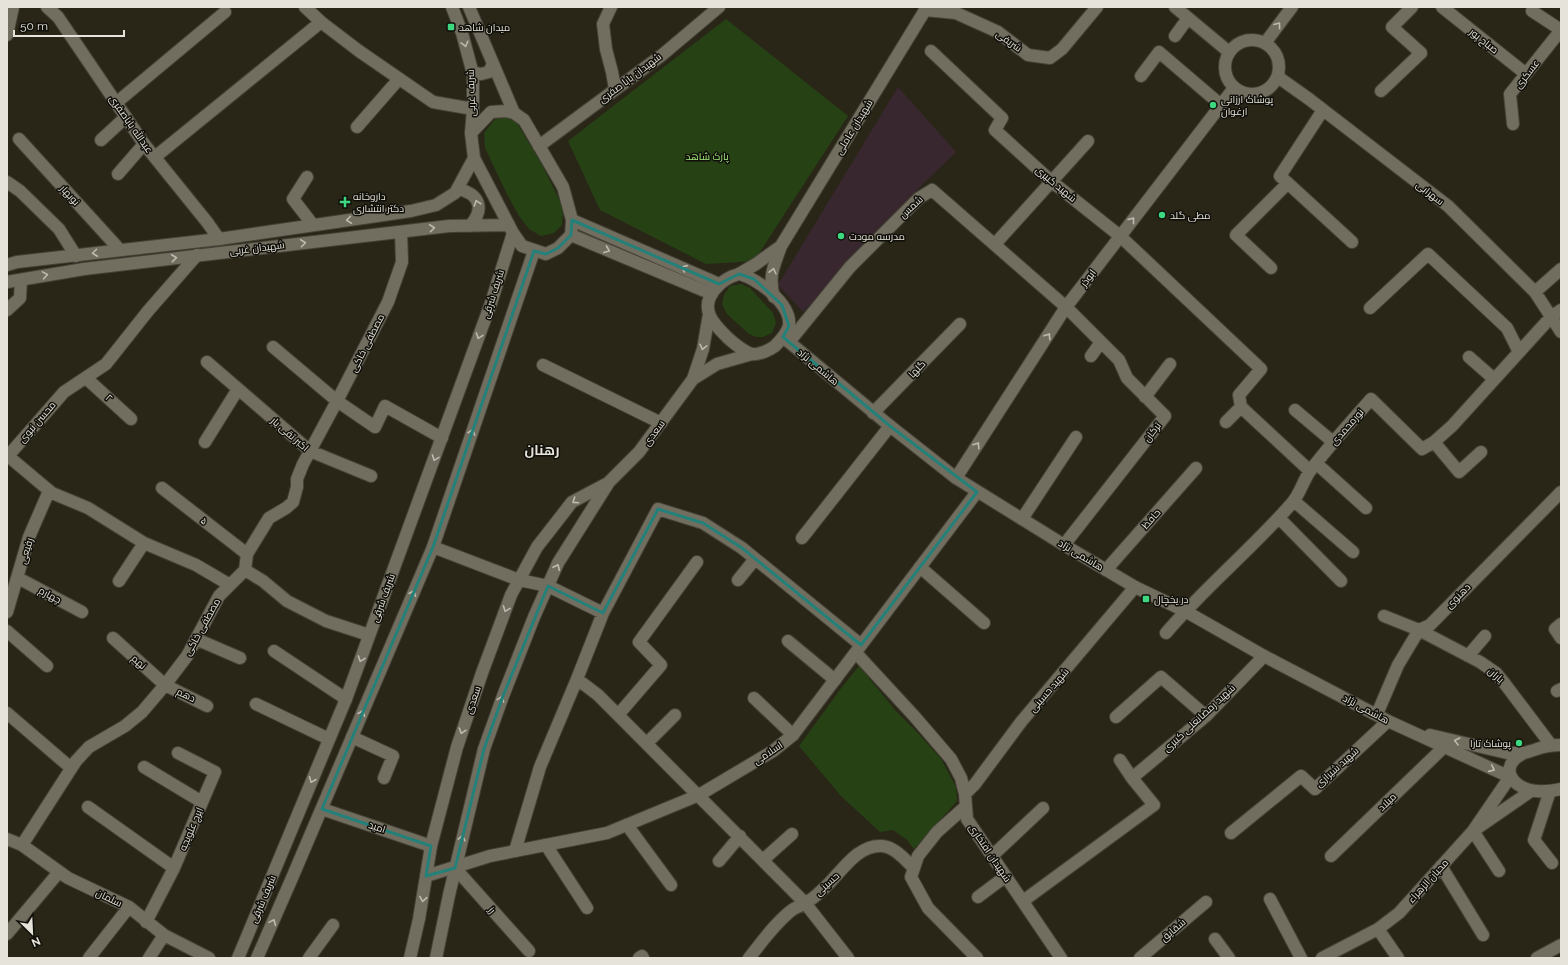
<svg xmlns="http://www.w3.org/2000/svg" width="1568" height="965" viewBox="0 0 1568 965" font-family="Raleway,Cairo,sans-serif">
	<rect width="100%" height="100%" fill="#292618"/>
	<path fill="#392730" d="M898 87 956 152 920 187 803 312 778 285Z"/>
	<path fill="#264215" d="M726 19 848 116 754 261 706 264 600 210 568 141Z
		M506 117 517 123 541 163 558 197 563 211 562 225 554 233 541 236 529 229 519 216 506 192 485 148 484 133 495 119Z
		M741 284 750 288 773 313 776 323 772 333 763 337H756L749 334 727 314 722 304 724 295 730 286Z
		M859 666 896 711 918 733 941 759 956 787 957 801 914 849 906 839 893 830 880 832 841 796 799 746 842 687Z"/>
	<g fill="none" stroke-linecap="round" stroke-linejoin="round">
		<defs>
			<path id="minor" d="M305 7 321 22 359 51 433 102 473 109
				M611 7 603 24 606 49 612 72 615 89
				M1175 7 1229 52
				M1442 7 1526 74
				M925 10 956 13 998 32 1028 55 1050 58 1062 49 1097 7
				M1532 11 1561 30
				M7 35 13 7
				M1175 36 1188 18
				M931 51 1002 118 995 130 1051 181 1120 236 1261 369 1239 395 1241 407 1310 471
				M1141 76 1159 52 1221 105
				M1278 77 1309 99 1448 206 1535 292 1561 332
				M1381 91 1421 53 1392 27 1412 7
				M116 103 225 12
				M1323 110 1280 176 1352 242
				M1513 124 1510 94 1561 30
				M357 127 398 80
				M19 139 120 250
				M101 140 126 117
				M155 157 321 22
				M118 174 144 144
				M307 177 293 199 313 225
				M7 182 20 191 59 229 76 256
				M995 244 1088 141
				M197 255 148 311 106 364 64 392 8 456 52 493 88 508 144 543 196 565 230 585
				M1271 268 1236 235 1288 183
				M1535 292 1561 269
				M1370 308 1428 254 1507 328 1519 352
				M7 310 20 298 21 280
				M789 342 850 267 919 198 932 190 1066 307 1119 360 1127 378 1165 416 1064 545
				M273 347 337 401 375 427 385 406 442 438
				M1091 356 1101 342
				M1469 357 1494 379
				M207 362 310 451 371 476
				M543 365 661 423
				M86 378 131 419
				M1145 397 1170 364
				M1295 410 1333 442
				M873 413 960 324
				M1226 422 1241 407
				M205 442 238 389
				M1434 442 1459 472 1481 452
				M1317 464 1366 508
				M162 488 247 554
				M1294 501 1353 552
				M1279 518 1341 581
				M1022 519 1076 437
				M802 538 890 426
				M433 547 519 580
				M920 567 984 623
				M245 570 263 581 287 601 326 621 369 635
				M1106 570 1196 468
				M18 578 82 612
				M738 580 755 559
				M119 581 144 543
				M548 586 603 613
				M7 612 29 537 49 491
				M1384 616 1419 630 1480 662 1496 673 1505 684 1551 745
				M1561 624 1555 629 1561 638
				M7 631 47 666
				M1166 633C1205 587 1252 549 1292 503 1300 494 1303 481 1310 471 1329 446 1350 423 1371 399L1422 449 1434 442 1452 426 1551 317 1561 310
				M113 638 165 685 207 706
				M196 639 240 658
				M788 641 835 680
				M274 651 346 699
				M856 653 915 717 951 759 961 778 965 794 967 819 1061 958
				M1468 656 1485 636
				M577 679 598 695 618 715 805 903 848 958
				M1557 691 1561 689
				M754 698 793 735
				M256 704 329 739
				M7 713 71 768
				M1377 714 1398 665 1419 630 1430 625 1561 492
				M618 715 661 665 639 642 697 562
				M1116 717 1161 677 1206 716
				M352 737 393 756 384 778
				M647 743 675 715
				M144 767 202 802
				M1132 778 1206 716 1264 656
				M1550 791 1534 840 1552 863
				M965 794 975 784 1021 722 1135 587
				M88 807 174 868
				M965 807 937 832 918 856 911 877 928 908 977 958
				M322 809 431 846
				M627 825 671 885
				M1231 833 1301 776 1315 789 1388 721
				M7 839 22 845 68 878 129 907 164 935 209 958
				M22 845 76 761 89 747 125 726 142 712 165 685 187 656 219 596 245 570 247 554 269 518 286 508 293 502 297 487V479L303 464 337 401 388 302 402 262 401 232
				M546 845 587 908
				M515 851 540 767 577 679 603 613 658 509 703 523 742 548 861 645
				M992 856 1043 808
				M1331 856 1444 747
				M763 860 792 834
				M719 861 740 836
				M1441 866 1483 935
				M455 868 529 951
				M1499 871 1473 831 1531 791
				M978 897 1006 876
				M1270 899 1301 958
				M1023 901 1154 805 1132 778 1120 760
				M146 922 174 868 215 772 178 753
				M1378 929 1398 958
				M7 934 59 872
				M1215 939 1229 958
				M89 958 129 907
				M149 958 164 935
				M309 958 333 925
				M639 958 642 956 643 958
				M749 958C762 942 775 923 792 910 796 907 801 906 805 903 811 900 817 895 822 890 840 875 856 844 882 846 895 847 905 860 914 868
				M1140 958 1206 902
				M1322 958 1378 929 1399 913 1473 831 1510 777
				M1537 958 1561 945"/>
			<path id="tertiary" d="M47 7 58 17 144 144 207 222 219 239
				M1225 67a27 27 0 1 1 54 0a27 27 0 1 1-54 0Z
				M1265 43 1292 7
				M539 146 662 55 719 7
				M739 274 756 264 781 246
				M774 297C768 276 774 266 781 246L927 7
				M693 379 717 364 752 354
				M956 478 1066 307 1234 88
				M519 580 548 586
				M426 876 490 856 607 833 699 795 773 751 793 735 977 492
				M410 958 419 919 431 846 457 747 482 673 511 595 537 547 572 502 608 483
				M436 958 449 895 484 749 503 696 534 617 558 563 609 482 639 452 693 379 703 349 709 314"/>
			<path id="secondary" d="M452 7 462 33 473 74V109L471 133 474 158 513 233 522 246 546 254 558 248 571 235 572 220 563 187 524 120 514 113 506 111 491 112 471 133
				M469 7 514 113
				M472 72 481 74 489 72 493 64
				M458 189C480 194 485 209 470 226
				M572 220 719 284
				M571 235 712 294
				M7 265 17 262 219 239 411 211 436 205 455 193 474 158
				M739 274C757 278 792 304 789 326 787 333 780 341 775 346 770 350 759 355 752 354 744 352 735 344 729 339 722 332 714 325 710 316 701 296 723 278 739 274Z
				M7 282 84 269 449 226 509 225
				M783 337 890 426 956 478 1064 545 1135 587 1185 611 1264 656 1388 721 1510 777
				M1430 735 1507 753H1523
				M1561 745C1552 745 1545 746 1537 749 1532 751 1526 752 1522 754 1500 766 1510 785 1530 790 1540 793 1551 791 1561 789
				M238 958 346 699 491 303 513 233
				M257 958 292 878 433 547 534 251"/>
		</defs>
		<use href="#minor" stroke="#454237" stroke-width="14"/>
		<use href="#tertiary" stroke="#454237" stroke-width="14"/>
		<use href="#secondary" stroke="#454237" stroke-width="14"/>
		<use href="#minor" stroke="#726e5f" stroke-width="12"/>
		<use href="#tertiary" stroke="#726e5f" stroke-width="12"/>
		<use href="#secondary" stroke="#726e5f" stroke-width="12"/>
	</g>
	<defs><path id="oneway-chevron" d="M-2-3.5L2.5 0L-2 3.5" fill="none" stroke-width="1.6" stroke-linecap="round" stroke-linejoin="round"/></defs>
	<g stroke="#bdbaaf">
		<use href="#oneway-chevron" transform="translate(1278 25) rotate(-53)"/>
		<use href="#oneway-chevron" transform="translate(465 44) rotate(76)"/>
		<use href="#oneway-chevron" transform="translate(477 203) rotate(-108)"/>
		<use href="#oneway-chevron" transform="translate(349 220) rotate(172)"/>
		<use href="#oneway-chevron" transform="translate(1132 220) rotate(-52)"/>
		<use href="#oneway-chevron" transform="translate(432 228) rotate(-7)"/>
		<use href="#oneway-chevron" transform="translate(303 243) rotate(-7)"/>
		<use href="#oneway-chevron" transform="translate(607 250) rotate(22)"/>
		<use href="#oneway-chevron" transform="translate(95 253) rotate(173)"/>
		<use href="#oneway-chevron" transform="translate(174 258) rotate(-6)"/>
		<use href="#oneway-chevron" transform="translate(684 268) rotate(-156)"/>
		<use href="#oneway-chevron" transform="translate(773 271) rotate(-77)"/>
		<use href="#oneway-chevron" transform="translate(45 275) rotate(-10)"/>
		<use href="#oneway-chevron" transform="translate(479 336) rotate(110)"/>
		<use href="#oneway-chevron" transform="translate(1048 336) rotate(-57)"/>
		<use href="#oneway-chevron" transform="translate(703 347) rotate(103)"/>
		<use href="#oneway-chevron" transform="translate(472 432) rotate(-71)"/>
		<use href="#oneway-chevron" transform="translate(977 445) rotate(-57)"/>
		<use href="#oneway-chevron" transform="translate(435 458) rotate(110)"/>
		<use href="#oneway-chevron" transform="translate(575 501) rotate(146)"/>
		<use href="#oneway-chevron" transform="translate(557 567) rotate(-65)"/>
		<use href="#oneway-chevron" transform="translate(413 593) rotate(-67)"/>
		<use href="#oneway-chevron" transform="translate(506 609) rotate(111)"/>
		<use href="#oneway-chevron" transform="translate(361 659) rotate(110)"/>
		<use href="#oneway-chevron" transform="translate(501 699) rotate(-70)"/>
		<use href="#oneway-chevron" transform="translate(362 713) rotate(-67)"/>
		<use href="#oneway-chevron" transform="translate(462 731) rotate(109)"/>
		<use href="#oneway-chevron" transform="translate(1457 741) rotate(-166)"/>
		<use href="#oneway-chevron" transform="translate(1492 769) rotate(24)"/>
		<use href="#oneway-chevron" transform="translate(312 780) rotate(112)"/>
		<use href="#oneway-chevron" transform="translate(462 838) rotate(-76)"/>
		<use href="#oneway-chevron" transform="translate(423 899) rotate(99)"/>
		<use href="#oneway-chevron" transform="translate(273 922) rotate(-66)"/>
	</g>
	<path fill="none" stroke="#248179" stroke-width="3" stroke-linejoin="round" d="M572 220 719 284 739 274 754 279 782 305 789 326 783 337 789 342 890 426 977 492 861 645 742 548 703 523 658 509 603 613 548 586 503 696 484 749 455 868 426 876 431 846 322 809 433 547 534 251 546 254 558 248 571 235Z"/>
	<g fill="#3cd77e" stroke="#100f09" stroke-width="1.5">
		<rect x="447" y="23" width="8" height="8" rx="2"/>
		<circle cx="1213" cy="105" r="4"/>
		<path d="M343 196h4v4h4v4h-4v4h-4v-4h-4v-4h4z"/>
		<circle cx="1162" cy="215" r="4"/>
		<circle cx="841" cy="236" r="4"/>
		<rect x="1142" y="595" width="8" height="8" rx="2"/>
		<circle cx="1519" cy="743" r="4"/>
	</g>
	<g text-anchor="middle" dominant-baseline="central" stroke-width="3" stroke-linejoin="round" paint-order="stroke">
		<g font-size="10" fill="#e5e3da" stroke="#100f09" text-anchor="start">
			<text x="459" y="27">میدان شاهد</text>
			<text x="1221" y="99">پوشاک ارزانی<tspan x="1221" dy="12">ارغوان</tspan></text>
			<text x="353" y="196">داروخانه<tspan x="353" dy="12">دکتر انتشاری</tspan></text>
			<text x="1170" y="215">مطی گلد</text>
			<text x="849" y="236">مدرسه مودت</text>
			<text x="1154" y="599">در یخچال</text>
			<text x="1511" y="743" text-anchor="end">پوشاک تارا</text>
		</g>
		<g font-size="10" fill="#e5e3da" stroke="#100f09">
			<text transform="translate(1009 41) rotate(36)">شریفی</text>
			<text transform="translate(1484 41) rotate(39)">صباح پور</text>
			<text transform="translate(1527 74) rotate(-52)">عسکری</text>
			<text transform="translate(630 78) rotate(-37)">شهیدان بابا صفری</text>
			<text transform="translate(471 93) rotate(-92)">شریف غربی</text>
			<text transform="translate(131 124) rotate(55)">عبدالله باباصفری</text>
			<text transform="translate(854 127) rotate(-59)">شهیدان عاملی</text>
			<text transform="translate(1056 184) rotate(40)">شهید کبیری</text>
			<text transform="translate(1430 193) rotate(38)">سهرابی</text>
			<text transform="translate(70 195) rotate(48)">نوبهار</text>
			<text transform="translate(911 207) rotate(-43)">شمس</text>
			<text transform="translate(257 248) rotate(-7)">شهیدان غربی</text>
			<text transform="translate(1088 278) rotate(-53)">ابوذر</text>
			<text transform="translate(493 294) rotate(-72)">شریف شرقی</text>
			<text transform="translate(367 343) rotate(-63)">مصطفی خاکی</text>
			<text transform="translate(818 367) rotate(40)">هاشمی نژاد</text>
			<text transform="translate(917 369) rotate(-46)">گلها</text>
			<text transform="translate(109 398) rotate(42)">۲</text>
			<text transform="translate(37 422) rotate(-49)">محسن نبوی</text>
			<text transform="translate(1347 427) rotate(-49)">نورمحمدی</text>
			<text transform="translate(1152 432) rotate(-52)">ترکان</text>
			<text transform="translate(654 433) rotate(-54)">سعدی</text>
			<text transform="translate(290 434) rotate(41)">اکبر تقی یار</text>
			<text transform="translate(1151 519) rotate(-49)">حافظ</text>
			<text transform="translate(204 521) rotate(38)">۵</text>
			<text transform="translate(26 551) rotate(-74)">رفیعی</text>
			<text transform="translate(1081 555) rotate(31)">هاشمی نژاد</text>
			<text transform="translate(50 595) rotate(28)">چهارم</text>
			<text transform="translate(1458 596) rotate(-45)">دهنوی</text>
			<text transform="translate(383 598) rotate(-70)">شریف شرقی</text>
			<text transform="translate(202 627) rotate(-61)">مصطفی خاکی</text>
			<text transform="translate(139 662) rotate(42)">نهم</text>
			<text transform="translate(1496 675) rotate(42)">یاران</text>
			<text transform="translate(1049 690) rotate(-49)">شهید حسینی</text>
			<text transform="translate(186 695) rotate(25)">دهم</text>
			<text transform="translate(473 700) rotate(-71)">سعدی</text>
			<text transform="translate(1366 709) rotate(28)">هاشمی نژاد</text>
			<text transform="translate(1199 718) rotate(-43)">شهید رمضانعلی کبیری</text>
			<text transform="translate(768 753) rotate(-34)">اسلامی</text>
			<text transform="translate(1337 767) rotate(-42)">شهید شیرازی</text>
			<text transform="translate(1387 802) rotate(-44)">میلاد</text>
			<text transform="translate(377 827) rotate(19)">امید</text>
			<text transform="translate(191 829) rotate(-67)">ایرج علویجه</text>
			<text transform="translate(990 853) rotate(56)">شهیدان افتخاری</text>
			<text transform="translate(1428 881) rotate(-48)">محبان الزهراء</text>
			<text transform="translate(827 884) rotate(-43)">حسینی</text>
			<text transform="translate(109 898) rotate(26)">سلمان</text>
			<text transform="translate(263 899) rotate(-67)">شریف شرقی</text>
			<text transform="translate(492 910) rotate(49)">رز</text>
			<text transform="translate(1173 930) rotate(-40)">شقایق</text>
		</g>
		<g font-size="10" fill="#a0e779" stroke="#100f09">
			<text x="707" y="156">پارک شاهد</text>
		</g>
		<g font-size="14" font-weight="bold" fill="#e5e3da" stroke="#100f09">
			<text x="542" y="450">رهنان</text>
		</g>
	</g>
	<rect width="1568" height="965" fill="none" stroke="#e5e3da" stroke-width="16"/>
	<g transform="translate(32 933) rotate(156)" stroke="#100f09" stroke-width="3" paint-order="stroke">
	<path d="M0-3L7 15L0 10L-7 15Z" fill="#e5e3da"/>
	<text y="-6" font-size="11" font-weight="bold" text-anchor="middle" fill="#e5e3da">N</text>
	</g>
	<path d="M14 30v6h110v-6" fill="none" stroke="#e5e3da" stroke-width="2"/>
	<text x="20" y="30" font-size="12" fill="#e5e3da" stroke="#100f09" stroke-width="3" paint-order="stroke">50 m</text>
</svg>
